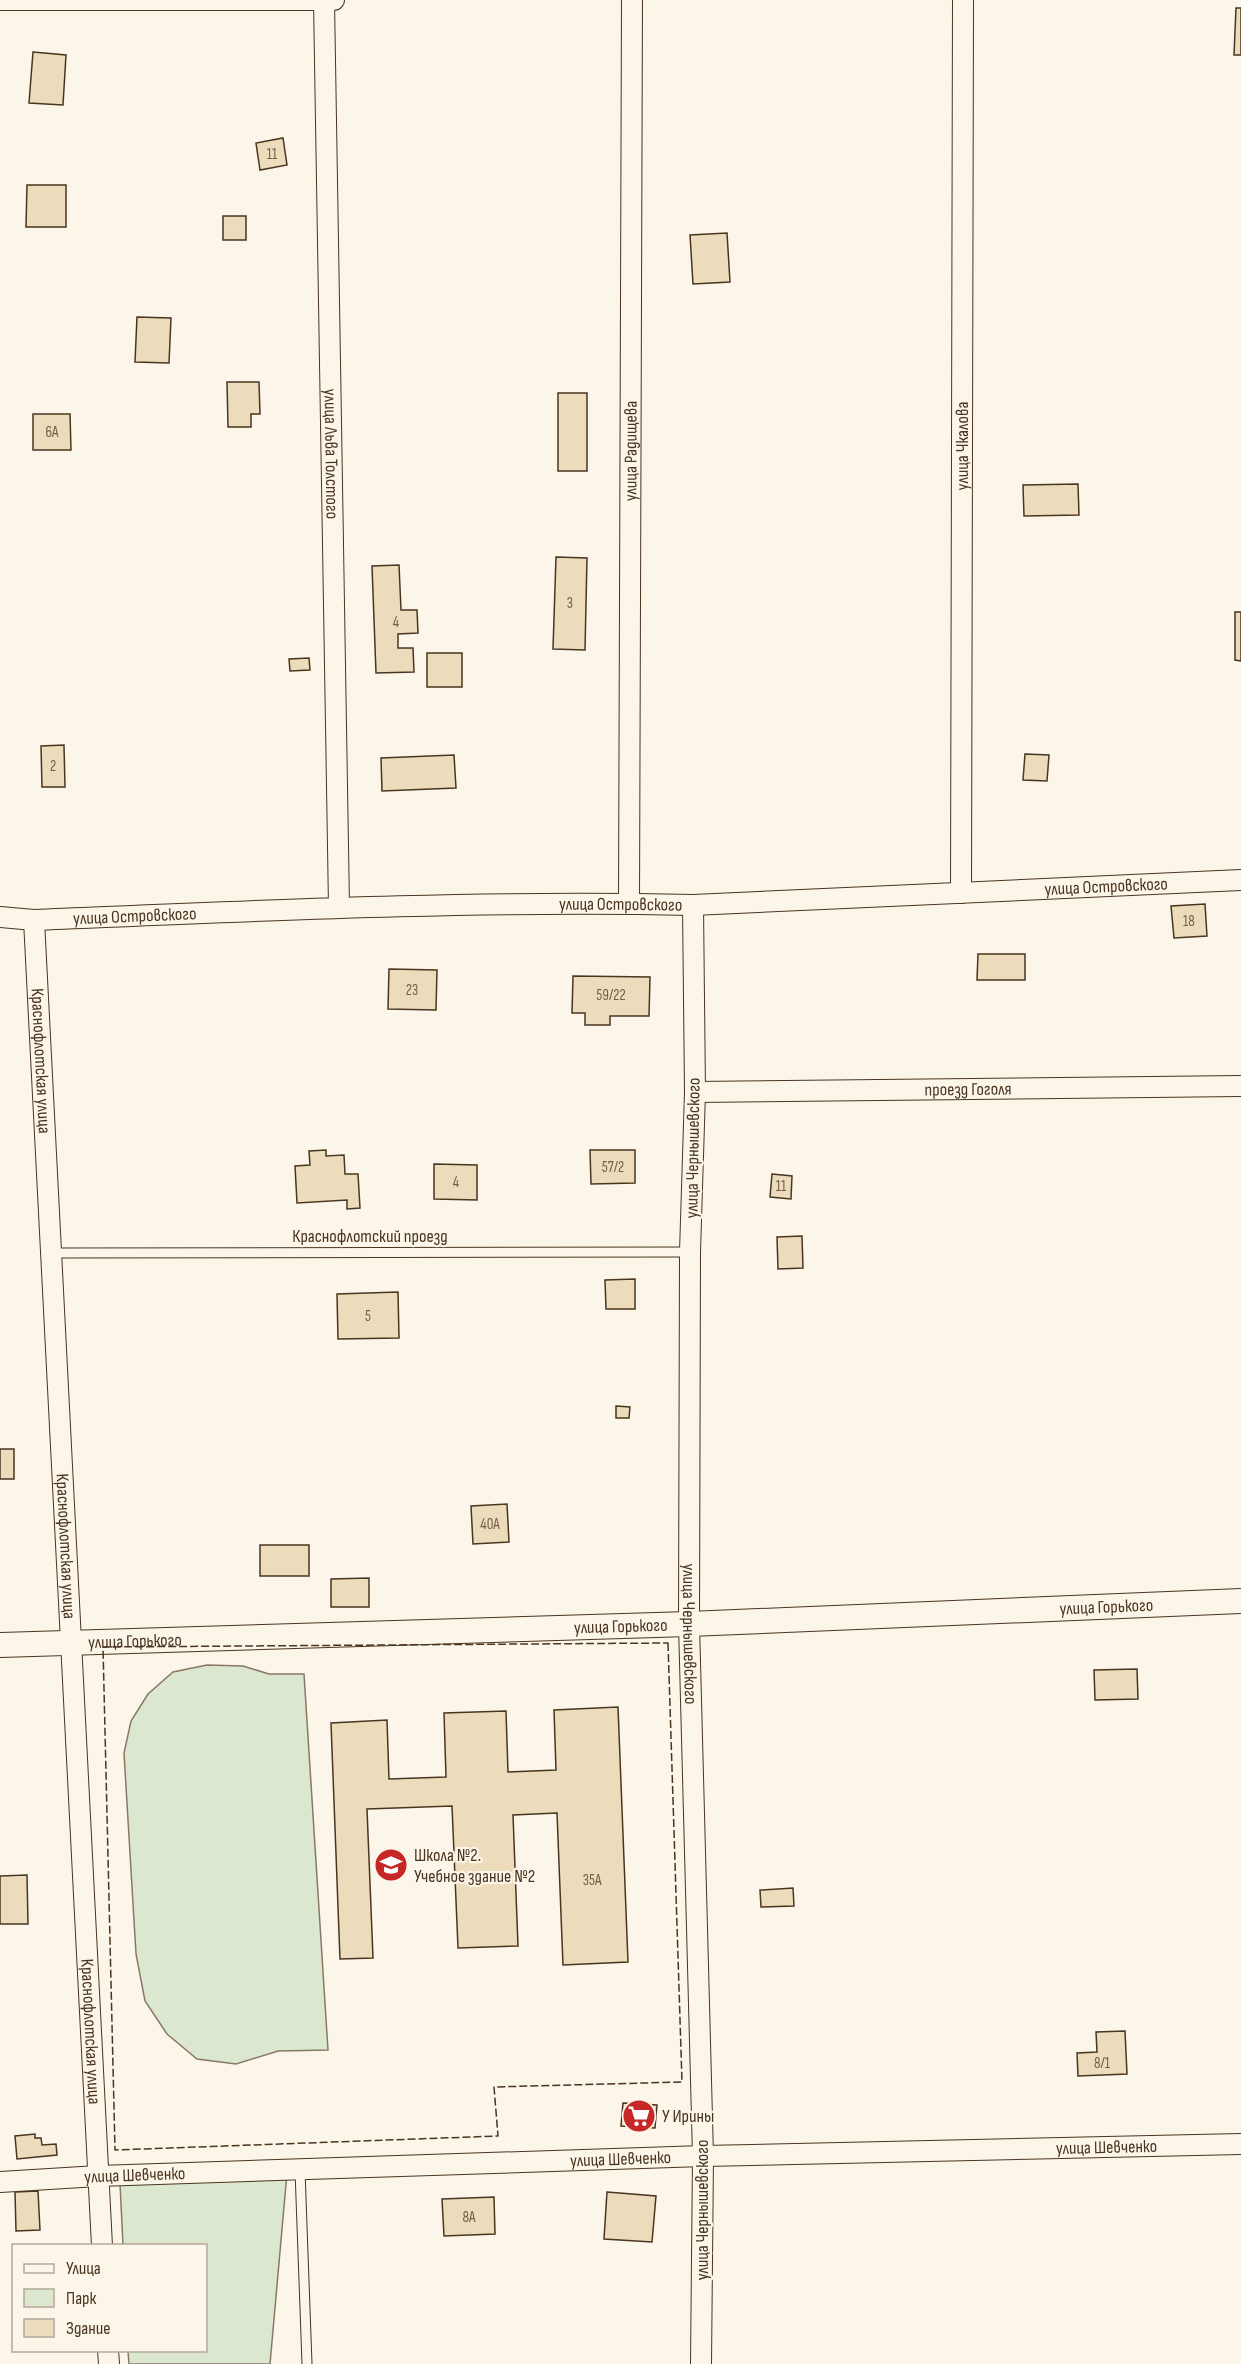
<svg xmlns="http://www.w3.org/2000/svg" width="1241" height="2364" viewBox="0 0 1241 2364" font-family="'Sofia Sans Condensed',sans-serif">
	<rect width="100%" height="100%" fill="#fbf6e9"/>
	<path fill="#dce7d0" stroke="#887966" stroke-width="1.5" d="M207 1665 243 1666 269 1674H304L328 2050 278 2051 236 2064 197 2059 167 2034 145 2001 136 1954 124 1753 131 1721 148 1694 173 1672Z
		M287 2173 270 2364H129L128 2351 206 2350V2246L123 2245 120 2184Z"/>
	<path fill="#ecdcbc" stroke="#4a3520" stroke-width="1.5" d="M1236 8H1241V55H1234Z
		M33 52 66 55 63 105 29 103Z
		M283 138 287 165 260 170 256 143Z
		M27 185H66V227H26Z
		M223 216H246V240H223Z
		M727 233 730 282 693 284 690 235Z
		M137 317 171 318 169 363 135 362Z
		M227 382H259L260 414H251V427H228Z
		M558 393H587V471H558Z
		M33 414H70L71 450H33Z
		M1078 484 1079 515 1024 516 1023 485Z
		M556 557 587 558 585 650 553 649Z
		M399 565 401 610H417L418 633 398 634V648H413L414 672 376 673 372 566Z
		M1235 612H1241V661L1235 660Z
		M427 653H462V687H427Z
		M309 658 310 670 290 671 289 659Z
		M64 745 65 787H42L41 746Z
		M1025 754 1049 755 1047 781 1023 780Z
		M454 755 456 788 382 791 381 758Z
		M1205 904 1207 936 1174 938 1171 906Z
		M978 954H1025V980H977Z
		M389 969 437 970 436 1010 388 1009Z
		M573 976 650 977 649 1016H610V1025H585V1013H572Z
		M326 1150V1156L344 1155 345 1174H358L360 1208 347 1209V1200L297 1203 295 1166 310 1165 309 1151Z
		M590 1150H635V1183L591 1184Z
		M434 1164 477 1165V1200L434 1199Z
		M772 1174 792 1176 791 1199 770 1197Z
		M802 1236 803 1268 778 1269 777 1237Z
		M635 1279V1309H606L605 1280Z
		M398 1292 399 1338 338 1339 337 1294Z
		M616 1406 630 1407 629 1418H616Z
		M0 1449H14V1479H0Z
		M507 1504 509 1542 473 1544 471 1506Z
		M260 1545H309V1576H260Z
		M369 1578V1607H331V1579Z
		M1137 1669 1138 1699 1095 1700 1094 1670Z
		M618 1707 628 1962 563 1965 557 1813 513 1815 518 1946 458 1948 452 1806 367 1809 373 1958 340 1959 331 1723 387 1720 389 1779 446 1777 444 1713 506 1711 508 1772 556 1770 554 1710Z
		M27 1875 28 1924H0V1876Z
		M793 1888 794 1906 761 1907 760 1890Z
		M1125 2031 1127 2074 1078 2076 1077 2053 1097 2052 1096 2032Z
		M623 2103 657 2105 655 2128 621 2126Z
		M35 2134V2138H41L42 2145 56 2144 57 2155 17 2159 15 2136Z
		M38 2191 40 2230 16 2231 15 2192Z
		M607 2192 656 2196 652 2242 604 2239Z
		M494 2197 495 2234 444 2236 442 2199Z"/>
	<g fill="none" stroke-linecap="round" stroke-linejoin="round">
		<defs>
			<path id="service" d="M50 1253 690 1252
				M300 2170 307 2364"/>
			<g id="minor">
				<path d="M0 0H334"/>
				<path id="s1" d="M324 0 339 907"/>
				<path id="s2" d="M961 893 963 0"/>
				<path id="s3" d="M629 903 632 0"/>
				<path id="s4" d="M693 905 695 1092 690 1252 689 1624 703 2156 701 2364"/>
				<path id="s5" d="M0 917 34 920C253 911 473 900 693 905L1241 880"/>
				<path id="s6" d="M34 920 102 2246"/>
				<path id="s7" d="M695 1092 1241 1086"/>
				<path id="s8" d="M0 2182 98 2176 703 2156 1241 2144"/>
				<path d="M108 2350 109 2364"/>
			</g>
			<g id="tertiary">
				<path id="s9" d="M0 1645 689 1624 1241 1601"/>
			</g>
		</defs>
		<use href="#service" stroke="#4a3520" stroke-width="11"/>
		<use href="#minor" stroke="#4a3520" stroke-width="22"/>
		<use href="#tertiary" stroke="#4a3520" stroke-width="26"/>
		<use href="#service" stroke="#fbf6e9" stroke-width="9"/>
		<use href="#minor" stroke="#fbf6e9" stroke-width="20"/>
		<use href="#tertiary" stroke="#fbf6e9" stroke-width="24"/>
		<path stroke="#4a3520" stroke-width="1.5" stroke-dasharray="8 3" stroke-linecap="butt" d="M668 1643 682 2082 494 2087 498 2136 115 2150 103 1647Z"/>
	</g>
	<defs>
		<symbol id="school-disc" viewBox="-11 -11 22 22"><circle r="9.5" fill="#c62828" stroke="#fbf6e9"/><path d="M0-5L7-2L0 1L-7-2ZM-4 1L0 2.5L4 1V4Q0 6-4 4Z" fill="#fff"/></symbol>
		<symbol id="supermarket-disc" viewBox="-11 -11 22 22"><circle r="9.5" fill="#c62828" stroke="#fbf6e9"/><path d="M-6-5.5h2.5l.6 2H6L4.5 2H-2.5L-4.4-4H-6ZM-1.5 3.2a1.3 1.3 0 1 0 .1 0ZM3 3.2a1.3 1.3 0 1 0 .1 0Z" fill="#fff"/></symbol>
	</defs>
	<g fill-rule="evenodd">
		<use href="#school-disc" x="372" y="1846" width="38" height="38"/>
		<use href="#supermarket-disc" x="620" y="2097" width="38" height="38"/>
	</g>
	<g text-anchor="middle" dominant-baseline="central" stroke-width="4.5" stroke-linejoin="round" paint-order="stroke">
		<g font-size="15" fill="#725f47">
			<text x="272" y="154">11</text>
			<text x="52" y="432">6А</text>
			<text x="570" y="603">3</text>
			<text x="396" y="622">4</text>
			<text x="53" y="766">2</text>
			<text x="1189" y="921">18</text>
			<text x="412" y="990">23</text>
			<text x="611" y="995">59/22</text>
			<text x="613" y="1167">57/2</text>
			<text x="456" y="1182">4</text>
			<text x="781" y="1186">11</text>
			<text x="368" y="1316">5</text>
			<text x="490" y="1524">40А</text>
			<text x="592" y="1880">35А</text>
			<text x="1102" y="2063">8/1</text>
			<text x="469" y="2217">8А</text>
		</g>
		<g font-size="18" fill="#4a3520" stroke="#fbf6e9">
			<text stroke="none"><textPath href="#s2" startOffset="447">улица Чкалова</textPath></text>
			<text stroke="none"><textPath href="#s3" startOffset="452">улица Радищева</textPath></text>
			<text stroke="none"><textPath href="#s1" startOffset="454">улица Льва Толстого</textPath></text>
			<text stroke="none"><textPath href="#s5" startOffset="1107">улица Островского</textPath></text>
			<text stroke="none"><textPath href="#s5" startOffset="621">улица Островского</textPath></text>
			<text stroke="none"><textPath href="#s5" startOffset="135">улица Островского</textPath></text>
			<text stroke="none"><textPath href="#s6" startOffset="141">Краснофлотская улица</textPath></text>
			<text stroke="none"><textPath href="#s7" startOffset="273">проезд Гоголя</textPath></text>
			<text transform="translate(693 1148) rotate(-89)">улица Чернышевского</text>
			<text x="370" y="1236">Краснофлотский проезд</text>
			<text stroke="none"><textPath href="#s6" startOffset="627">Краснофлотская улица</textPath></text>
			<text stroke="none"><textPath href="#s9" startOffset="1107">улица Горького</textPath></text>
			<text stroke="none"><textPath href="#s9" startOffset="621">улица Горького</textPath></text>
			<text stroke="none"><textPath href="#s4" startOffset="729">улица Чернышевского</textPath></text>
			<text stroke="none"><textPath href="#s9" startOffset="135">улица Горького</textPath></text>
			<text stroke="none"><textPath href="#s6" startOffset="1113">Краснофлотская улица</textPath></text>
			<text stroke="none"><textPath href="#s8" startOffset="1107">улица Шевченко</textPath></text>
			<text stroke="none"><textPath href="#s8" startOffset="621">улица Шевченко</textPath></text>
			<text stroke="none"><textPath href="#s8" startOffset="135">улица Шевченко</textPath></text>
			<text transform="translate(702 2210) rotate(-90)">улица Чернышевского</text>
		</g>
		<g font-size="18" fill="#4a3520" stroke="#fbf6e9" text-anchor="start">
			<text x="414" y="1855">Школа №2.<tspan x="414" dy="21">Учебное здание №2</tspan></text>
			<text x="662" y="2116">У Ирины</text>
		</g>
	</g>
	<rect x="12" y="2244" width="195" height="108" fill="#fbf6e9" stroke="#b4a999" stroke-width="1.5"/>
	<rect x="24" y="2264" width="30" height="9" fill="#fbf6e9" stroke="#b4a999" stroke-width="1.5"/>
	<text x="66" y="2274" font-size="18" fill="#4a3520">Улица</text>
	<rect x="24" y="2289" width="30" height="18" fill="#dce7d0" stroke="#b4a999" stroke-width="1.5"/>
	<text x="66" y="2304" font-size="18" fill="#4a3520">Парк</text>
	<rect x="24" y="2319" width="30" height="18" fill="#ecdcbc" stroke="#b4a999" stroke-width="1.5"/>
	<text x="66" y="2334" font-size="18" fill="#4a3520">Здание</text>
</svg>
